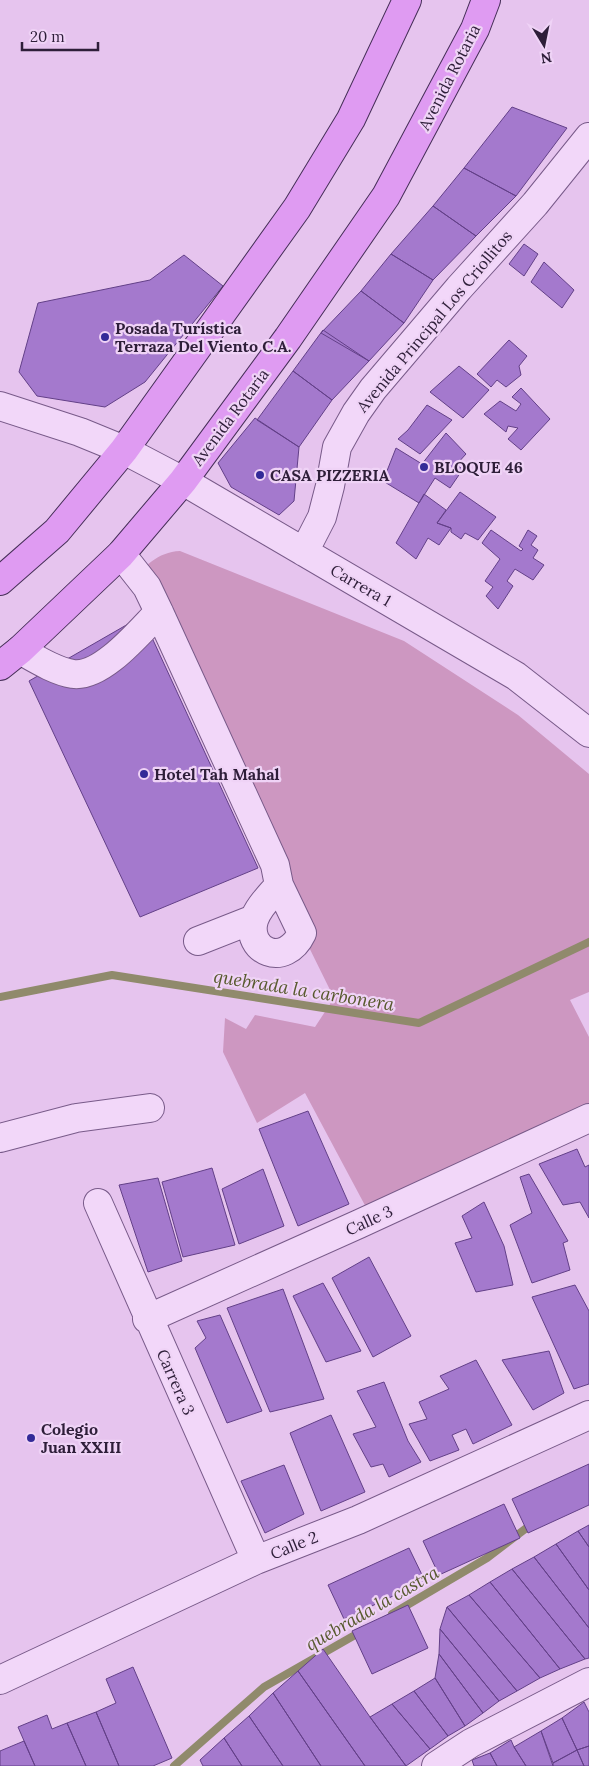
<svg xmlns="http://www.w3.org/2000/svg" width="589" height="1766" viewBox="0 0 589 1766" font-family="Lora,serif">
	<rect width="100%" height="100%" fill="#e6c4ee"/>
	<path fill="#cd97c1" d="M180 551 404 641 518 715 589 774V992L570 1000 589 1037V1105L368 1211 305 1093 257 1123 223 1052 225 1018 246 1029 255 1015 315 1027 334 998 129 582C145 567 157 552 180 551Z"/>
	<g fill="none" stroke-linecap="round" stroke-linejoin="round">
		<path stroke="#908a6c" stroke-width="8" d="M0 997 112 975 419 1023 589 942
			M392 1614 487 1558 533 1523
			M174 1766 264 1687 362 1631"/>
	</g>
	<path fill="#a479cd" stroke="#634088" d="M512 107 567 128 516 196 464 168Z
		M464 168 516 196 476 236 433 206Z
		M433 206 476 236 433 280 391 254Z
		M524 244 538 254 524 276 509 264Z
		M391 254 433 280 404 323 361 291Z
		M184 255 223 286 145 382 105 407 37 396 19 372 38 303 150 280Z
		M544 262 574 290 562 308 531 282Z
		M361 291 404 323 369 361 321 333Z
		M323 330 369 361 332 400 293 371Z
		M509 340 527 356 519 366 521 375 506 387 497 380 491 387 477 374Z
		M459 366 489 390 463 418 430 392Z
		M293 371 332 400 299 447 257 420Z
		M521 388 550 419 521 450 508 439 518 428 508 426 506 432 484 414 500 401 516 411 521 404 512 397Z
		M427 405 452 420 420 454 398 439 408 430Z
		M255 418 299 447 294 501 279 515 231 487 218 463Z
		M446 433 466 454 456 465 463 469 450 488 435 478 419 503 383 481 396 448 422 464Z
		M460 492 496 517 478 540 465 533 461 539 451 532V528L437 523Z
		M424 494 446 510 437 523 451 528 439 545 428 538 416 559 396 543Z
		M491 530 521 551 523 549 519 546 528 530 537 536 531 545 538 550 533 558 544 565 533 580 515 569 507 581 513 586 498 609 486 596 493 587 485 581 500 559 482 543Z
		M142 616 258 868 140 917 29 681Z
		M308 1111 349 1204 298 1226 259 1129Z
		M577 1149 585 1167 589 1165V1218L580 1202 563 1205 539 1164Z
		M212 1168 235 1245 183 1257 162 1182Z
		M263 1169 284 1226 239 1244 222 1189Z
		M529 1174 568 1241 563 1243 570 1270 532 1283 510 1225 532 1213 520 1177Z
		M158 1178 182 1261 148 1272 119 1185Z
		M484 1202 504 1246 513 1285 476 1292 455 1243 472 1238 462 1216Z
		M369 1257 411 1336 373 1357 332 1278Z
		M323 1283 361 1351 326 1362 293 1296Z
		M575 1285 589 1311V1384L574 1389 532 1297Z
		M283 1289 324 1399 270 1412 227 1308Z
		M220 1315 262 1411 227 1423 195 1348 206 1338 197 1321Z
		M549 1351 564 1393 533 1410 502 1360Z
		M476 1360 512 1425 473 1444 466 1429 452 1435 459 1450 430 1461 409 1424 427 1419 419 1402 449 1389 440 1376Z
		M384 1382 408 1441 421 1462 389 1477 383 1464 371 1467 353 1434 376 1427 357 1391Z
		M331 1415 365 1492 321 1511 290 1433Z
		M589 1464V1505L528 1533 512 1499Z
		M284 1465 304 1514 265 1533 241 1481Z
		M504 1504 520 1538 439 1575 423 1541Z
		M589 1525V1547L578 1531Z
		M578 1531 589 1547V1590L556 1544Z
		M556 1544 589 1590V1628L534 1557Z
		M409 1548 425 1581 344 1619 328 1585Z
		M534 1557 589 1628V1658L585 1659 512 1569Z
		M512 1569 585 1659 560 1669 490 1582Z
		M490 1582 560 1669 540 1678 469 1595Z
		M469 1595 540 1678 517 1691 447 1607Z
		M408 1605 428 1648 372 1674 352 1631Z
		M447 1607 517 1691 499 1701 440 1629Z
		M440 1629 499 1701 483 1713 439 1654Z
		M323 1649 370 1717 406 1766H365L298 1671Z
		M439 1654 483 1713 465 1726 435 1678Z
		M133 1667 172 1758 153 1766H119L96 1712 116 1703 106 1679Z
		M298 1671 365 1766H321L273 1693Z
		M435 1678 465 1726 448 1736 414 1691Z
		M414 1691 448 1736 430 1749 392 1704Z
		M273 1693 321 1766H283L249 1716Z
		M584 1702 589 1712V1746L577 1750 562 1718Z
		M392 1704 430 1749 406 1766 370 1717Z
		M96 1712 119 1766H86L67 1723Z
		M47 1715 52 1729 67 1723 86 1766H35L18 1727Z
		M249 1716 283 1766H242L224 1738Z
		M562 1718 577 1750 553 1763 541 1731Z
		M541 1731 553 1766H526L514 1747Z
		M224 1738 242 1766H203L200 1760Z
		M511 1740 514 1747 526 1766H497L490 1753Z
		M24 1741 35 1766H0V1751Z
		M589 1746V1766H584L577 1750Z
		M577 1750 584 1766H553V1763Z
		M490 1753 497 1766H474L472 1760Z"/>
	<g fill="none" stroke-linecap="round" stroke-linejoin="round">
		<defs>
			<path id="minor" d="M0 406 80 432 124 450 183 481 516 676 589 733
				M304 552 322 517 330 486 337 447 356 413 373 389 459 288 535 204 589 137
				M121 554 147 587 159 612 275 865 279 885 302 933C285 969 245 951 254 920 258 907 271 895 279 885
				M20 650C36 659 55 671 73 674 102 678 140 631 159 612
				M198 941 254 919
				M0 1138 76 1118 150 1108
				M98 1203 256 1560
				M147 1319 359 1224 589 1118
				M0 1680 256 1560 358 1520 589 1415
				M436 1766 471 1743 589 1682"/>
			<path id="major" d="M0 581 57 531 124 450 297 208 351 119 407 0
				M0 666 20 650 121 554 183 481 288 338 386 196 475 29 486 0"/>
		</defs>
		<use href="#minor" stroke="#785a89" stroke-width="30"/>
		<use href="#major" stroke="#452e57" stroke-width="30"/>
		<use href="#minor" stroke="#f2d7f9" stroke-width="28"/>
		<use href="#major" stroke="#df9bf2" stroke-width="28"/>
	</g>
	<g fill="#332a98" stroke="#efd3f6" stroke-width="2">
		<circle cx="105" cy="337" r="5"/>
		<circle cx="424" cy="467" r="5"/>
		<circle cx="260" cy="475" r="5"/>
		<circle cx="144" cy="774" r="5"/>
		<circle cx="31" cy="1438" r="5"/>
	</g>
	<g text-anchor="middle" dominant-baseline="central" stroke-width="4.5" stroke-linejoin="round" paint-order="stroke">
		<g font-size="16" fill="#2e1e39" stroke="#efd3f6">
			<text transform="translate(449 77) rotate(-63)">Avenida Rotaria</text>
			<text transform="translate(434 321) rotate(-50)">Avenida Principal Los Criollitos</text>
			<text transform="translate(230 417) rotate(-53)">Avenida Rotaria</text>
			<text transform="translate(361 585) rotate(30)">Carrera 1</text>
			<text transform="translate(369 1220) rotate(-25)">Calle 3</text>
			<text transform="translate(176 1382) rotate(66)">Carrera 3</text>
			<text transform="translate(294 1545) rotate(-22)">Calle 2</text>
		</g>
		<g font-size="16" font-weight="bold" fill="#2e1e39" stroke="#efd3f6" text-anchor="start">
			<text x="115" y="328">Posada Turística<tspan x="115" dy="18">Terraza Del Viento C.A.</tspan></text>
			<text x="434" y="467">BLOQUE 46</text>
			<text x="270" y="475">CASA PIZZERIA</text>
			<text x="154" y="774">Hotel Tah Mahal</text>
			<text x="41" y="1429">Colegio<tspan x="41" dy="18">Juan XXIII</tspan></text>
		</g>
		<g font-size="18" font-style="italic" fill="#57592d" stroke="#efd3f6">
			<text transform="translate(304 990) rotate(9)">quebrada la carbonera</text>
			<text transform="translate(372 1608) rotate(-30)">quebrada la castra</text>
		</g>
	</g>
	<g transform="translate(544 45) rotate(170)" stroke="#efd3f6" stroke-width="4" paint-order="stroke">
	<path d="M0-4L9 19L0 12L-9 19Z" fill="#2e1e39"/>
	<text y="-8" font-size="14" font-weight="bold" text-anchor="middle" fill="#2e1e39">N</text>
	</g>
	<path d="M22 42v8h76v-8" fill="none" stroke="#2e1e39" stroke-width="2.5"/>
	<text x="30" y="42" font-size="15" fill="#2e1e39" stroke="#efd3f6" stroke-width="4" paint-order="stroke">20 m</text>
</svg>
